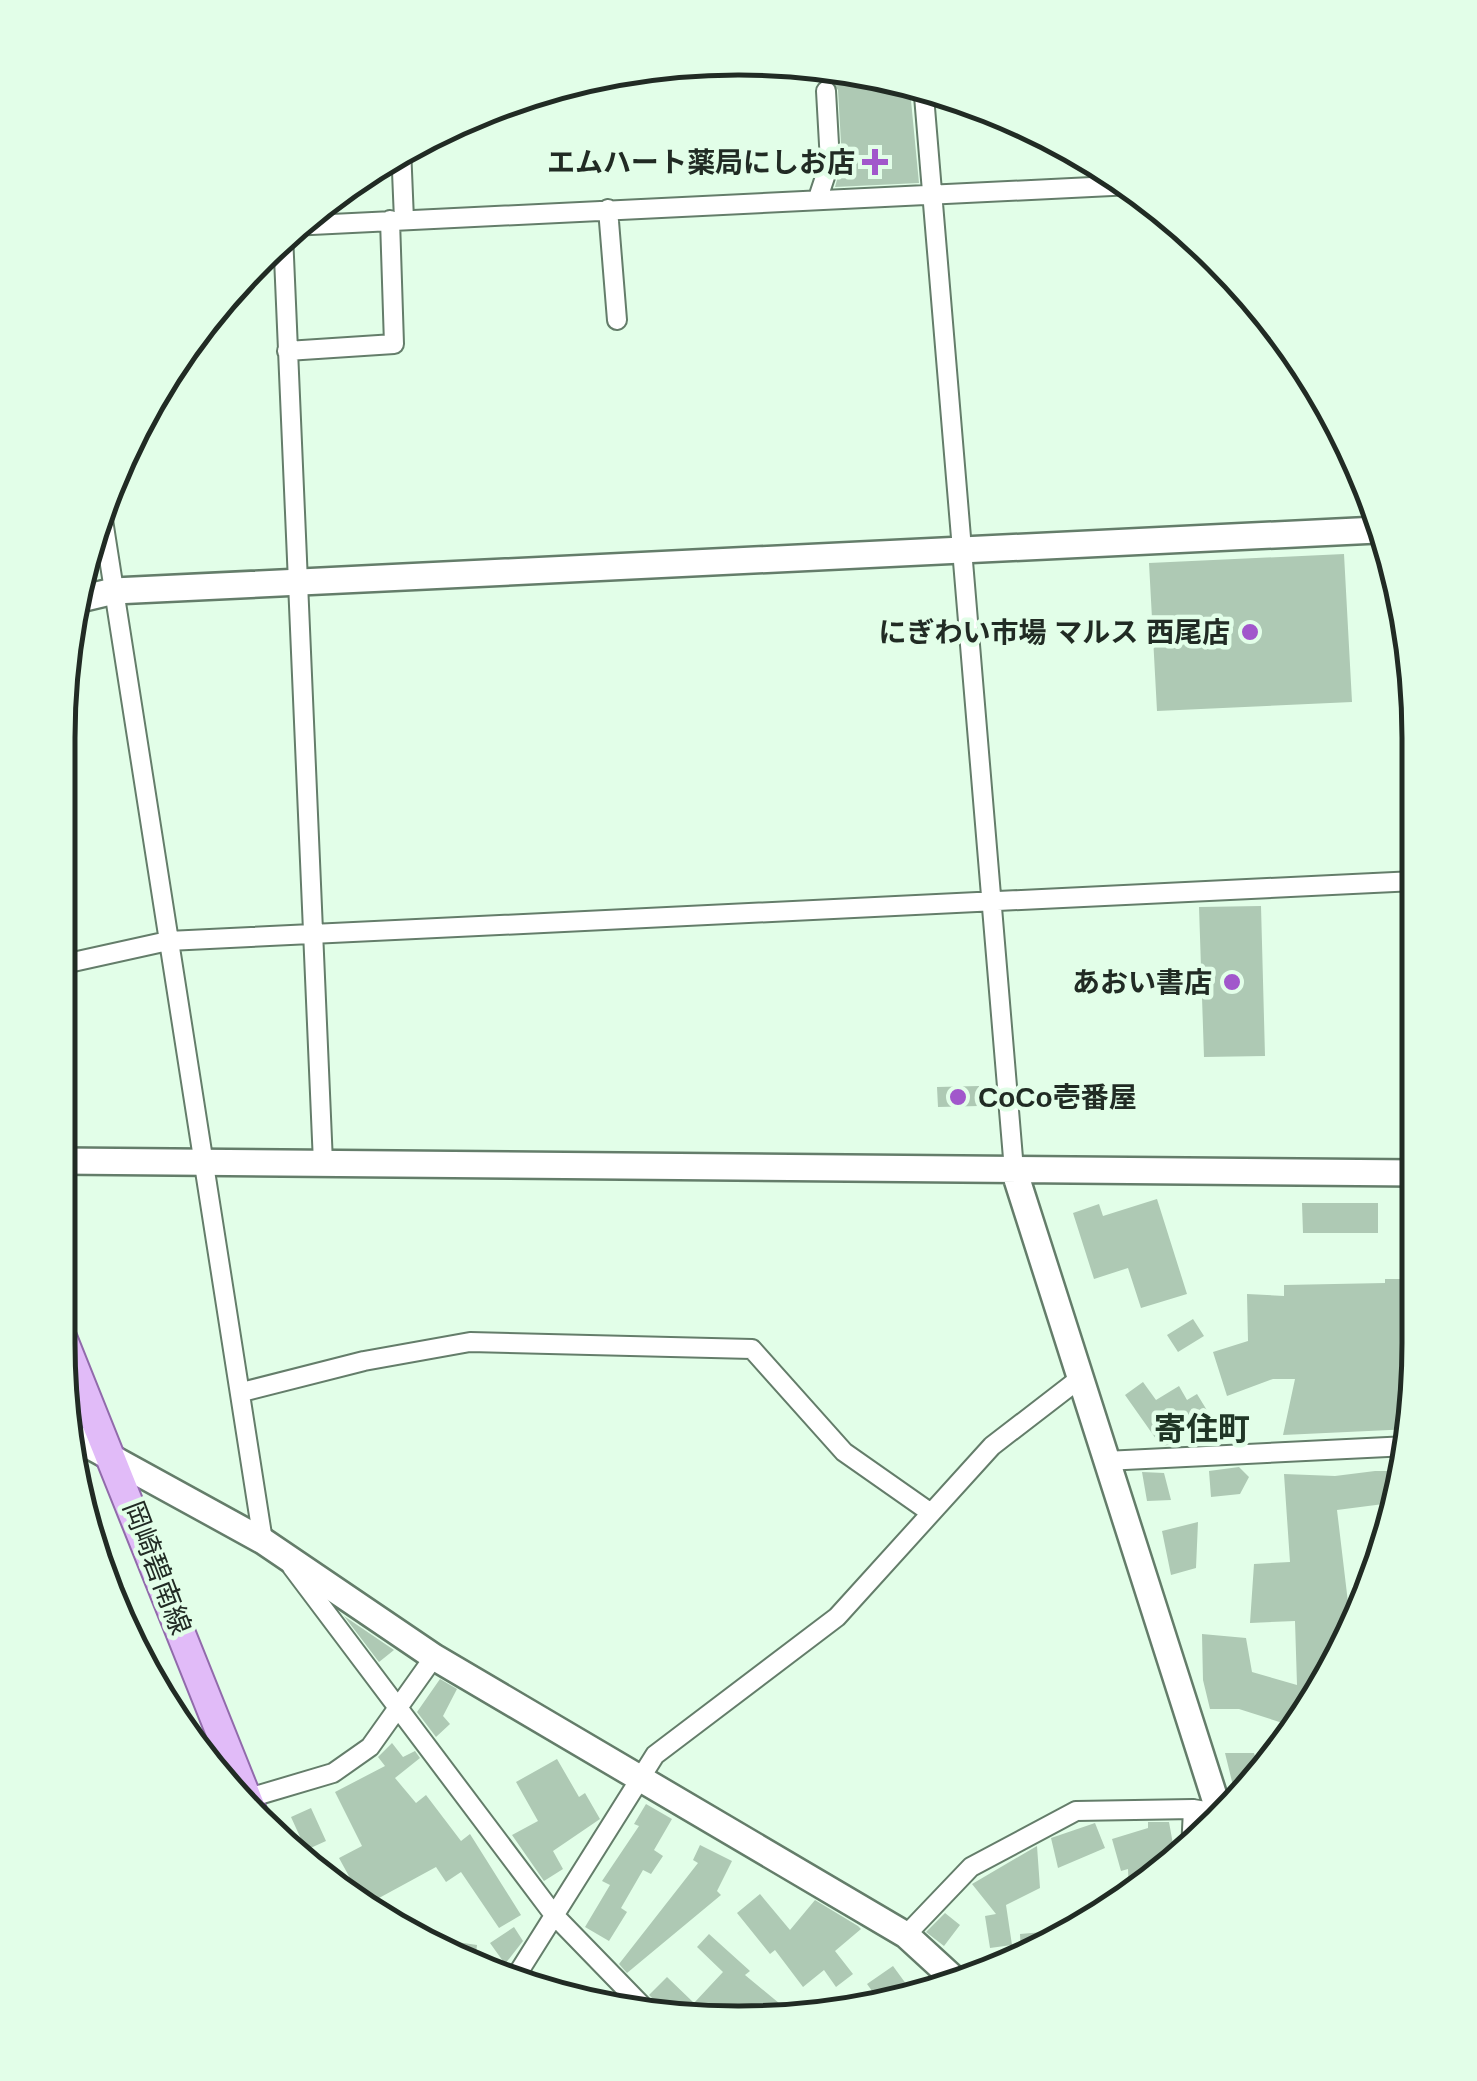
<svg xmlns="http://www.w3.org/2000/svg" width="1477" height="2081" viewBox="0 0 1477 2081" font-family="Arial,'Noto Sans JP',sans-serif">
	<rect width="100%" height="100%" fill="#e2fee8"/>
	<path fill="#aec9b4" d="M828 66 909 80 919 183 835 187 842 161 838 90 829 79Z
		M1344 554 1352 702 1157 711 1149 563Z
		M1261 906 1265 1056 1204 1057 1199 907Z
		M979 1086V1106L938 1107 937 1087Z
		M1157 1199 1187 1294 1141 1308 1128 1268 1094 1279 1073 1213 1099 1204 1103 1216Z
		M1302 1203H1378V1233H1303Z
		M1385 1279H1417L1418 1386 1411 1429 1283 1435 1295 1379H1273L1227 1396 1213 1352 1248 1341 1247 1294 1284 1296V1285L1385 1283Z
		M1193 1319 1204 1336 1178 1352 1167 1335Z
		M1143 1382 1156 1400 1179 1386 1187 1400 1197 1394 1208 1412 1177 1430 1181 1436 1168 1445 1161 1446 1125 1395Z
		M1239 1467 1249 1477 1240 1494 1211 1497 1209 1471Z
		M1375 1471H1399V1502L1337 1510 1352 1636 1309 1709 1290 1707 1292 1726 1239 1709H1210L1203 1680 1202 1634 1246 1638 1252 1672 1297 1685 1295 1621 1250 1623 1254 1564 1290 1562 1284 1474 1335 1476Z
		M1142 1472 1164 1473 1171 1500 1147 1501Z
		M1198 1522 1196 1568 1171 1575 1162 1531Z
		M344 1616 394 1650 379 1662Z
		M440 1679 457 1689 443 1716 450 1724 436 1737 417 1712Z
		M392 1743 403 1757 415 1751 420 1758 395 1778 416 1803 426 1795 461 1841 470 1834 521 1915 499 1928 461 1872 446 1882 436 1867 368 1904 362 1900 339 1858 362 1846 335 1792 385 1766 378 1757Z
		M1225 1753H1254L1261 1776 1237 1802Z
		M557 1759 579 1797 585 1793 600 1819 553 1851 563 1869 544 1881 512 1835 538 1821 516 1782Z
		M646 1804 672 1819 654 1850 663 1856 651 1874 643 1870 621 1908 627 1912 609 1941 585 1927 610 1885 602 1881 639 1826 634 1824Z
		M311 1808 326 1841 306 1850 291 1817Z
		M1148 1822H1169L1176 1861 1152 1865V1878L1129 1894 1128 1869 1121 1871 1112 1839 1148 1828Z
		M1095 1823 1105 1848 1058 1868 1051 1838Z
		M700 1845 732 1861 717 1891 721 1895 627 1973 619 1964 698 1863 693 1860Z
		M1037 1846 1040 1888 1006 1905 1012 1945 990 1948 985 1916 996 1914 972 1884Z
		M760 1894 790 1930 815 1900 858 1926 861 1929 835 1951 853 1974 836 1987 824 1970 803 1987 775 1950 770 1954 737 1913Z
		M945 1913 960 1925 944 1946 926 1932Z
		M514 1927 523 1941 505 1964 490 1943Z
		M1043 1932 1045 1950 1021 1953 1020 1934Z
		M709 1934 750 1971 745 1975 797 2018H672L649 1995 667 1977 694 2003 723 1972 697 1947Z
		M422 1937 477 1945 474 1969Z
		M893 1966 912 1992 880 2002 867 1984Z"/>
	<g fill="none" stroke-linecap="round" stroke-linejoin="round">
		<defs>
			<path id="street" d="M923 84 1014 1170
				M401 147 404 220
				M818 198 830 162 826 91
				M608 209 617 320
				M291 226 1132 185
				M283 234 323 1163
				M287 351 394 344 390 220
				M103 520 263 1541
				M64 964 168 941 1415 881
				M242 1392 364 1361 470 1342 752 1349 844 1452 931 1513
				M1105 1461 1408 1446
				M292 1567 554 1915 654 2018
				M242 1800 333 1773 370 1747 434 1657
				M1191 1851 1193 1809
				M906 1935 971 1867 1076 1811 1193 1809 1225 1814
				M513 1981 655 1755 837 1617 992 1446 1079 1379"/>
			<path id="secondary" d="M72 601 114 591 1377 530
				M61 1161 1417 1173
				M1014 1170 1221 1818
				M70 1435 263 1541 434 1657 906 1935 954 1979"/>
			<path id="primary" d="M58 1327 252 1811"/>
		</defs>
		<use href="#street" stroke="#647d6a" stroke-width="22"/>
		<use href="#secondary" stroke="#647d6a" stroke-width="30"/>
		<use href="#primary" stroke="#916bab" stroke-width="32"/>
		<use href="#street" stroke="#fff" stroke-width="18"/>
		<use href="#secondary" stroke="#fff" stroke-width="25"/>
		<use href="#primary" stroke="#e1bbf8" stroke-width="28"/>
	</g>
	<g fill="#a157cb" stroke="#e2fee8" stroke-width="4">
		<path d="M870 147h10v10h10v10h-10v10h-10v-10h-10v-10h10z"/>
		<circle cx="1250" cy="632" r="10"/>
		<circle cx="1232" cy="982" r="10"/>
		<circle cx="958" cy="1097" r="10"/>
	</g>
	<g text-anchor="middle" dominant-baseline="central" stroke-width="9" stroke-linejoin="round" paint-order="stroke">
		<g font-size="28" font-weight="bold" fill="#212b24" stroke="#e2fee8" text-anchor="end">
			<text x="855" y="162">エムハート薬局にしお店</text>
			<text x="1230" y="632">にぎわい市場 マルス 西尾店</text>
			<text x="1212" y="982">あおい書店</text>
			<text x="978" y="1097" text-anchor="start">CoCo壱番屋</text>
		</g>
		<g font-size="28" fill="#212b24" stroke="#e2fee8">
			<text transform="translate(157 1568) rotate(69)">岡崎碧南線</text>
		</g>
		<g font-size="32" font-weight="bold" fill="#203626" stroke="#e2fee8">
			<text x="1202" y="1429">寄住町</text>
		</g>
	</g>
	<path d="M0 0H1477V2081H0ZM738 75H739A663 663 0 0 1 1402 738V1343A663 663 0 0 1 739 2006H738A663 663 0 0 1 75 1343V738A663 663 0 0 1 738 75Z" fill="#e2fee8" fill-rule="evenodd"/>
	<path fill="none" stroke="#212b24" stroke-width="5" d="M738 75H739A663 663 0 0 1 1402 738V1343A663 663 0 0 1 739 2006H738A663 663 0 0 1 75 1343V738A663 663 0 0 1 738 75Z"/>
</svg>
